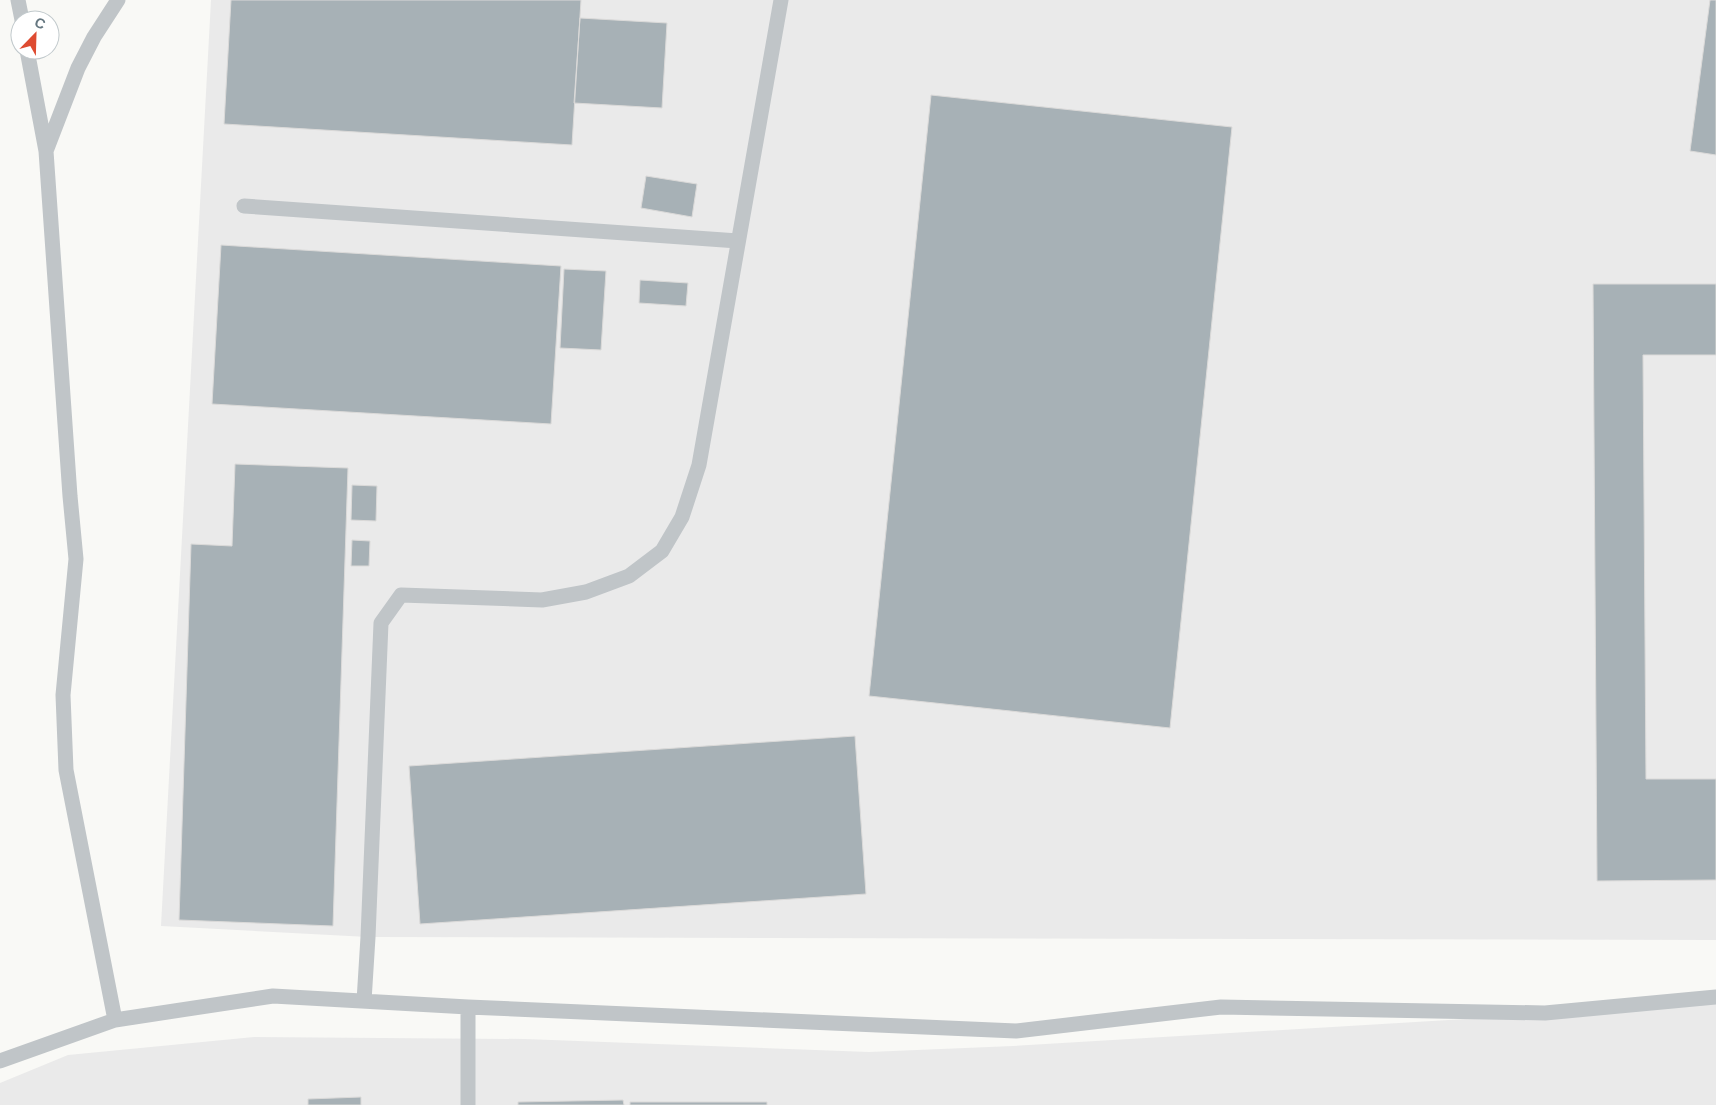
<svg xmlns="http://www.w3.org/2000/svg" width="1716" height="1105" viewBox="0 0 1716 1105" font-family="'Work Sans',sans-serif">
	<rect width="100%" height="100%" fill="#f9f9f6"/>
	<path fill="#eaeaea" d="M211 0H1716V940L368 937 161 926Z
		M1716 1004V1105H0V1083L68 1055 254 1037 525 1039 869 1052 1013 1046Z"/>
	<path fill="#a7b1b6" stroke="#dbdad9" d="M231 0H581L572 145 224 124Z
		M1710 0H1716V155L1690 151Z
		M580 18 667 23 662 108 574 103Z
		M931 95 1232 127 1170 728 869 696Z
		M646 176 697 184 692 217 641 208Z
		M221 245 561 266 551 424 212 404Z
		M564 269 606 271 601 350 560 348Z
		M640 280 688 283 686 306 639 303Z
		M1593 284H1716V355H1643L1646 779H1716V880L1597 881Z
		M235 464 348 468 333 926 179 920 191 544 232 546Z
		M352 485 377 486 376 521 351 520Z
		M352 540 370 541 369 566H351Z
		M855 736 866 894 420 924 409 766Z
		M361 1097V1105H308V1099Z
		M623 1100 624 1105H518V1102Z
		M630 1102H767V1105H630Z"/>
	<g fill="none" stroke-linecap="round" stroke-linejoin="round">
		<path stroke="#c0c5c8" stroke-width="15" d="M18 0 22 20
			M27 50 46 151 70 496 76 559 63 695 66 770 115 1020
			M46 151 78 68 94 37 118 0
			M244 206 738 241
			M364 1001 368 937 381 623 401 595 542 600 586 592 629 576 662 551 682 517 699 465 781 0
			M0 1061 115 1020 273 996 468 1007 1016 1031 1221 1007 1545 1013 1716 997
			M468 1105V1007"/>
	</g>
	<g transform="translate(35 35) rotate(23)"><circle r="24" fill="#ffffff" stroke="#c1c9cc"/>
	<path d="M0-4L9 19L0 12L-9 19Z" fill="#de4b31"/>
	<text y="-8" font-size="14" font-weight="bold" text-anchor="middle" fill="#657780">С</text>
	</g>
</svg>
